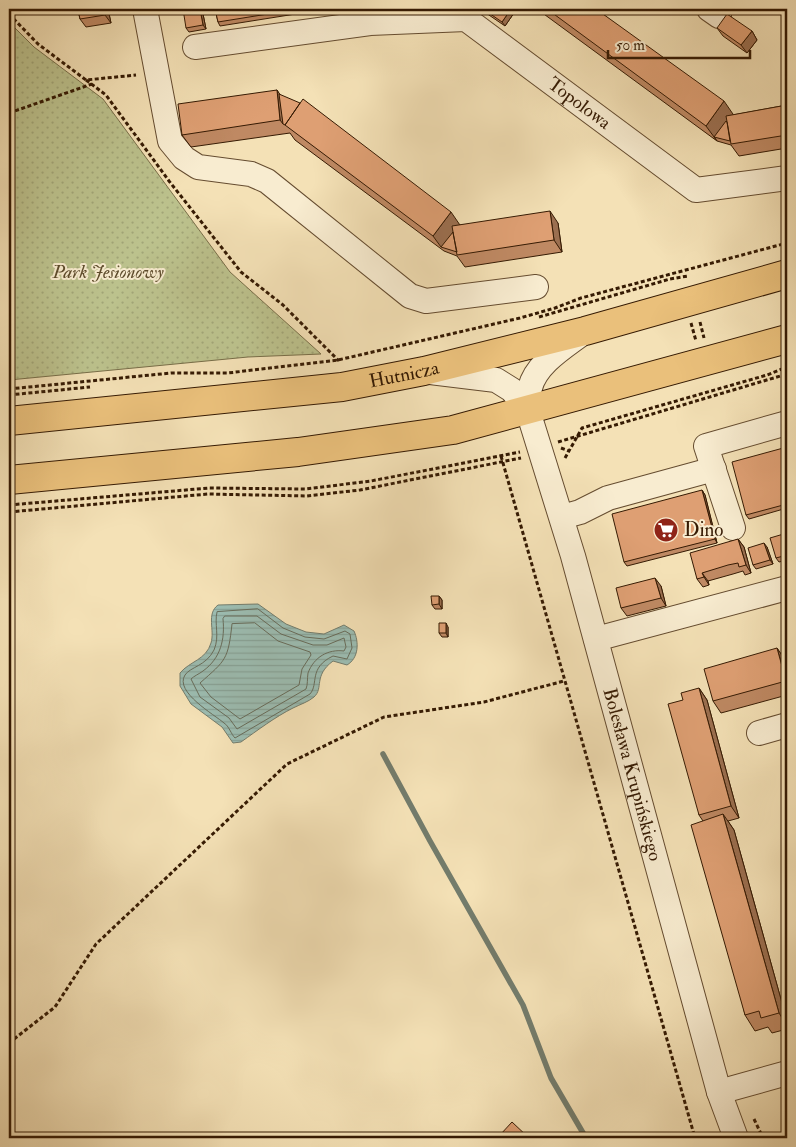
<svg xmlns="http://www.w3.org/2000/svg" width="796" height="1147" viewBox="0 0 796 1147" font-family="'IM FELL Double Pica',serif">
	<defs>
		<pattern id="park-dots" width="8" height="8" patternUnits="userSpaceOnUse" patternTransform="scale(1.25)"><rect width="8" height="8" fill="#bcc28d"/><path d="M2 2h.1M6 6h.1" fill="none" stroke="#a2a678" stroke-width="1.8" stroke-linecap="round"/></pattern>
		<pattern id="water-rules" width="6" height="5" patternUnits="userSpaceOnUse" patternTransform="scale(1.25)"><rect width="6" height="5" fill="#9cbdb2"/><path d="M0 2.5h6" fill="none" stroke="#87a297"/></pattern>
	</defs>
	<rect width="100%" height="100%" fill="#f4e1b6"/>
	<filter id="stains"><feTurbulence type="fractalNoise" baseFrequency=".004" numOctaves="4"/><feColorMatrix values="0 0 0 0 .2 0 0 0 0 .09 0 0 0 0 .02 0 0 0 .5 -.17"/></filter>
	<radialGradient id="worn" r=".72"><stop offset=".6" stop-color="#630" stop-opacity="0"/><stop offset="1" stop-color="#630" stop-opacity=".3"/></radialGradient>
	<path fill="url(#park-dots)" stroke="#786e48" d="M9 22 34 47 103 99 230 272 321 354 248 357 9 380Z"/>
	<path fill="url(#water-rules)" stroke="#737c6c" d="M258 604 286 624 306 632 324 634 344 625 354 631C359 642 359 658 347 665L333 661C313 676 324 688 314 697 308 702 301 704 293 708 275 717 258 730 241 742L233 743 222 727 191 704 180 686V673C190 661 206 660 211 643 215 630 206 614 218 605Z"/>
	<g fill="none" stroke-linecap="round" stroke-linejoin="round">
		<path stroke="#686c5a" stroke-width="1" d="M258 609 283 628 305 637 324 639 345 631 350 634 352 648 347 659 333 656C308 668 319 684 310 694L235 738C231 734 229 726 224 723 215 715 174 692 185 675 190 667 206 666 214 650 220 636 214 624 217 612Z
			M225 616H257L281 634 313 645H327L344 638 346 647 344 651C328 649 314 657 308 673 307 679 308 684 306 689L237 729 229 718 200 697 191 679C194 676 199 674 203 671 221 658 225 639 223 619Z
			M255 623 278 641 310 652 311 655 302 669 299 685 240 719 211 697 200 683C226 660 228 660 232 624Z"/>
		<path stroke="#737c6c" stroke-width="5.5" d="M383 754 430 841 523 1005 551 1078 586 1138"/>
		<defs>
			<g id="minor">
				<path d="M145 9 170 141 184 158 198 167 251 174 267 181 410 296 426 301 536 287"/>
				<path d="M709 9 719 16"/>
				<path id="s1" d="M195 47 370 23 466 19 696 190 787 178"/>
				<path id="s2" d="M430 372 496 380 512 390 528 411 573 556 719 1092 736 1138"/>
				<path d="M528 411C529 404 528 395 530 388 536 363 566 346 584 332"/>
				<path d="M562 517 580 512 608 498 714 469"/>
				<path d="M733 528 706 446 787 423"/>
				<path d="M596 639 787 588"/>
				<path d="M759 733 787 725"/>
				<path d="M719 1092 787 1073"/>
			</g>
			<g id="major">
				<path id="s3" d="M9 421 342 387 424 371 585 331 787 274"/>
				<path d="M9 480 298 452 453 430 787 339"/>
			</g>
		</defs>
		<use href="#minor" stroke="#654c30" stroke-width="26"/>
		<use href="#major" stroke="#351a03" stroke-width="30"/>
		<path stroke="#351a03" stroke-width="3" stroke-dasharray="4 2.5" stroke-linecap="butt" d="M9 14 38 44 86 80 136 75
			M86 80 106 95 169 181 241 272 283 305 339 361
			M9 113 92 84
			M539 317 670 279 688 276
			M700 322 704 338
			M691 323 696 341
			M9 389 171 373H228L338 360 520 318 555 308 581 298 787 243
			M9 395 90 387
			M558 442 787 374
			M561 448 569 451
			M501 456 695 1138
			M565 458 582 428 767 375 787 367
			M9 505 209 488 306 489 371 481 520 452
			M9 512 208 494 307 496 360 490 521 458
			M9 1043 55 1007 96 944 287 764 384 717 484 702 564 681
			M754 1119 763 1138"/>
		<use href="#minor" stroke="#f8ecd0" stroke-width="24"/>
		<use href="#major" stroke="#eac07b" stroke-width="28"/>
	</g>
	<path fill="#bf8963" stroke="#351a03" d="M75 9H108L111 23 86 27 80 19 79 15Z
		M202 9 206 29 189 32 186 28Z
		M215 9H327L220 26 218 22Z
		M483 9 514 13 505 26 486 13Z
		M537 9H596L733 115 787 105V148L739 156 731 145 717 141Z
		M717 28 752 31 757 40 747 53 723 36Z
		M277 90 279 94 460 225 558 223 562 252 465 267 457 256 444 251 295 140 290 133 191 147 182 135Z
		M787 447V508L749 519 746 515Z
		M702 490 705 495 717 543 627 566 624 562Z
		M787 533V560L779 562 776 558Z
		M738 539 744 547 751 573 745 575 743 571 733 574 708 581 709 585 703 587 697 579Z
		M767 547 773 564 756 569 753 565Z
		M661 586 666 606 627 616 621 608Z
		M439 596 442 600V609H435L432 605Z
		M448 627V637H442L439 633Z
		M777 648 785 660 787 667V695L721 713 713 701Z
		M699 688 707 700 739 818 728 821 734 830 787 1021V1029L772 1033 768 1027 755 1031 745 1015 703 821 699 815Z"/>
	<path fill="#9b6f50" stroke="#351a03" d="M104 9H108L111 23 105 15Z
		M200 9H202L206 29 203 25Z
		M511 9 514 13 505 26 502 22Z
		M752 31 757 40 747 53 741 45Z
		M277 90 285 102 283 124 280 120Z
		M724 101 735 117 714 137 717 141 706 126Z
		M550 211 558 223 562 252 554 240Z
		M451 212 462 228 441 247 433 236Z
		M702 490 705 495 717 543 715 539Z
		M738 539 744 547 751 573 746 565Z
		M764 543 767 547 773 564 770 560Z
		M702 573 708 581 709 585 704 577Z
		M655 578 661 586 666 606 661 598Z
		M439 596 442 600V609L439 604Z
		M446 623 448 627V637L446 633Z
		M777 648 785 660 787 667V682Z
		M699 688 707 700 739 818 731 806Z
		M723 814 734 830 787 1021V1026L779 1013Z"/>
	<path fill="#de9f73" stroke="#351a03" d="M78 9H104L105 15 80 19Z
		M183 9H200L203 25 186 28Z
		M215 9H299L218 22Z
		M483 9H511L502 22Z
		M547 9H596L724 101 706 126Z
		M727 14 752 31 741 45 717 28Z
		M277 90 280 120 182 135 178 104Z
		M279 94 300 103 285 125 283 124Z
		M303 99 451 212 433 236 285 125Z
		M787 105V135L731 144 726 116Z
		M726 121 727 122 730 141 714 137Z
		M550 211 554 240 457 255 452 226Z
		M453 232V233L457 252 441 247Z
		M787 447V504L746 515 732 462Z
		M702 490 715 539 624 562 612 514Z
		M787 533V555L776 558 770 538Z
		M738 539 746 565 739 567 738 563 728 565 702 573 704 577 697 579 690 553Z
		M764 543 770 560 753 565 748 548Z
		M655 578 661 598 621 608 616 588Z
		M431 596H439V604L432 605Z
		M439 623H446V633H439Z
		M777 648 786 681 713 701 704 669Z
		M699 688 731 806 699 815 668 704 683 700 681 693Z
		M723 814 779 1013 761 1018 759 1011 745 1015 691 825Z
		M512 1122 529 1138H503L500 1135Z"/>
	<defs>
		<symbol id="supermarket-disc" viewBox="-11 -11 22 22"><circle r="9.5" fill="#8f2418" stroke="#f8ecd0"/><path d="M-6-5.5h2.5l.6 2H6L4.5 2H-2.5L-4.4-4H-6ZM-1.5 3.2a1.3 1.3 0 1 0 .1 0ZM3 3.2a1.3 1.3 0 1 0 .1 0Z" fill="#fff"/></symbol>
	</defs>
	<g fill-rule="evenodd">
		<use href="#supermarket-disc" x="652" y="516" width="28" height="28"/>
	</g>
	<g text-anchor="middle" dominant-baseline="central" stroke-width="4" stroke-linejoin="round" paint-order="stroke">
		<g font-size="19" fill="#351a03" stroke="#f8ecd0">
			<text stroke="none"><textPath href="#s1" startOffset="414">Topolowa</textPath></text>
			<text stroke="none"><textPath href="#s3" startOffset="398">Hutnicza</textPath></text>
			<text stroke="none"><textPath href="#s2" startOffset="490">Bolesława Krupińskiego</textPath></text>
		</g>
		<g font-size="19" font-style="italic" fill="#5e4c2c" stroke="#f8ecd0">
			<text x="108" y="272">Park Jesionowy</text>
		</g>
		<g font-size="19" fill="#351a03" stroke="#f8ecd0" text-anchor="start">
			<text x="684" y="530">Dino</text>
		</g>
	</g>
	<rect width="796" height="1147" fill="none" stroke="#f4e1b6" stroke-width="30"/>
	<rect x="10" y="10" width="776" height="1127" fill="none" stroke="#351a03" stroke-width="2.5"/>
	<rect x="15" y="15" width="766" height="1117" fill="none" stroke="#351a03"/>
	<path d="M608 50v8h142v-8" fill="none" stroke="#351a03" stroke-width="2.5"/>
	<text x="616" y="50" font-size="15" fill="#351a03" stroke="#f8ecd0" stroke-width="4" paint-order="stroke">50 m</text>
	<rect width="100%" height="100%" filter="url(#stains)"/>
	<rect width="100%" height="100%" fill="url(#worn)"/>
</svg>
